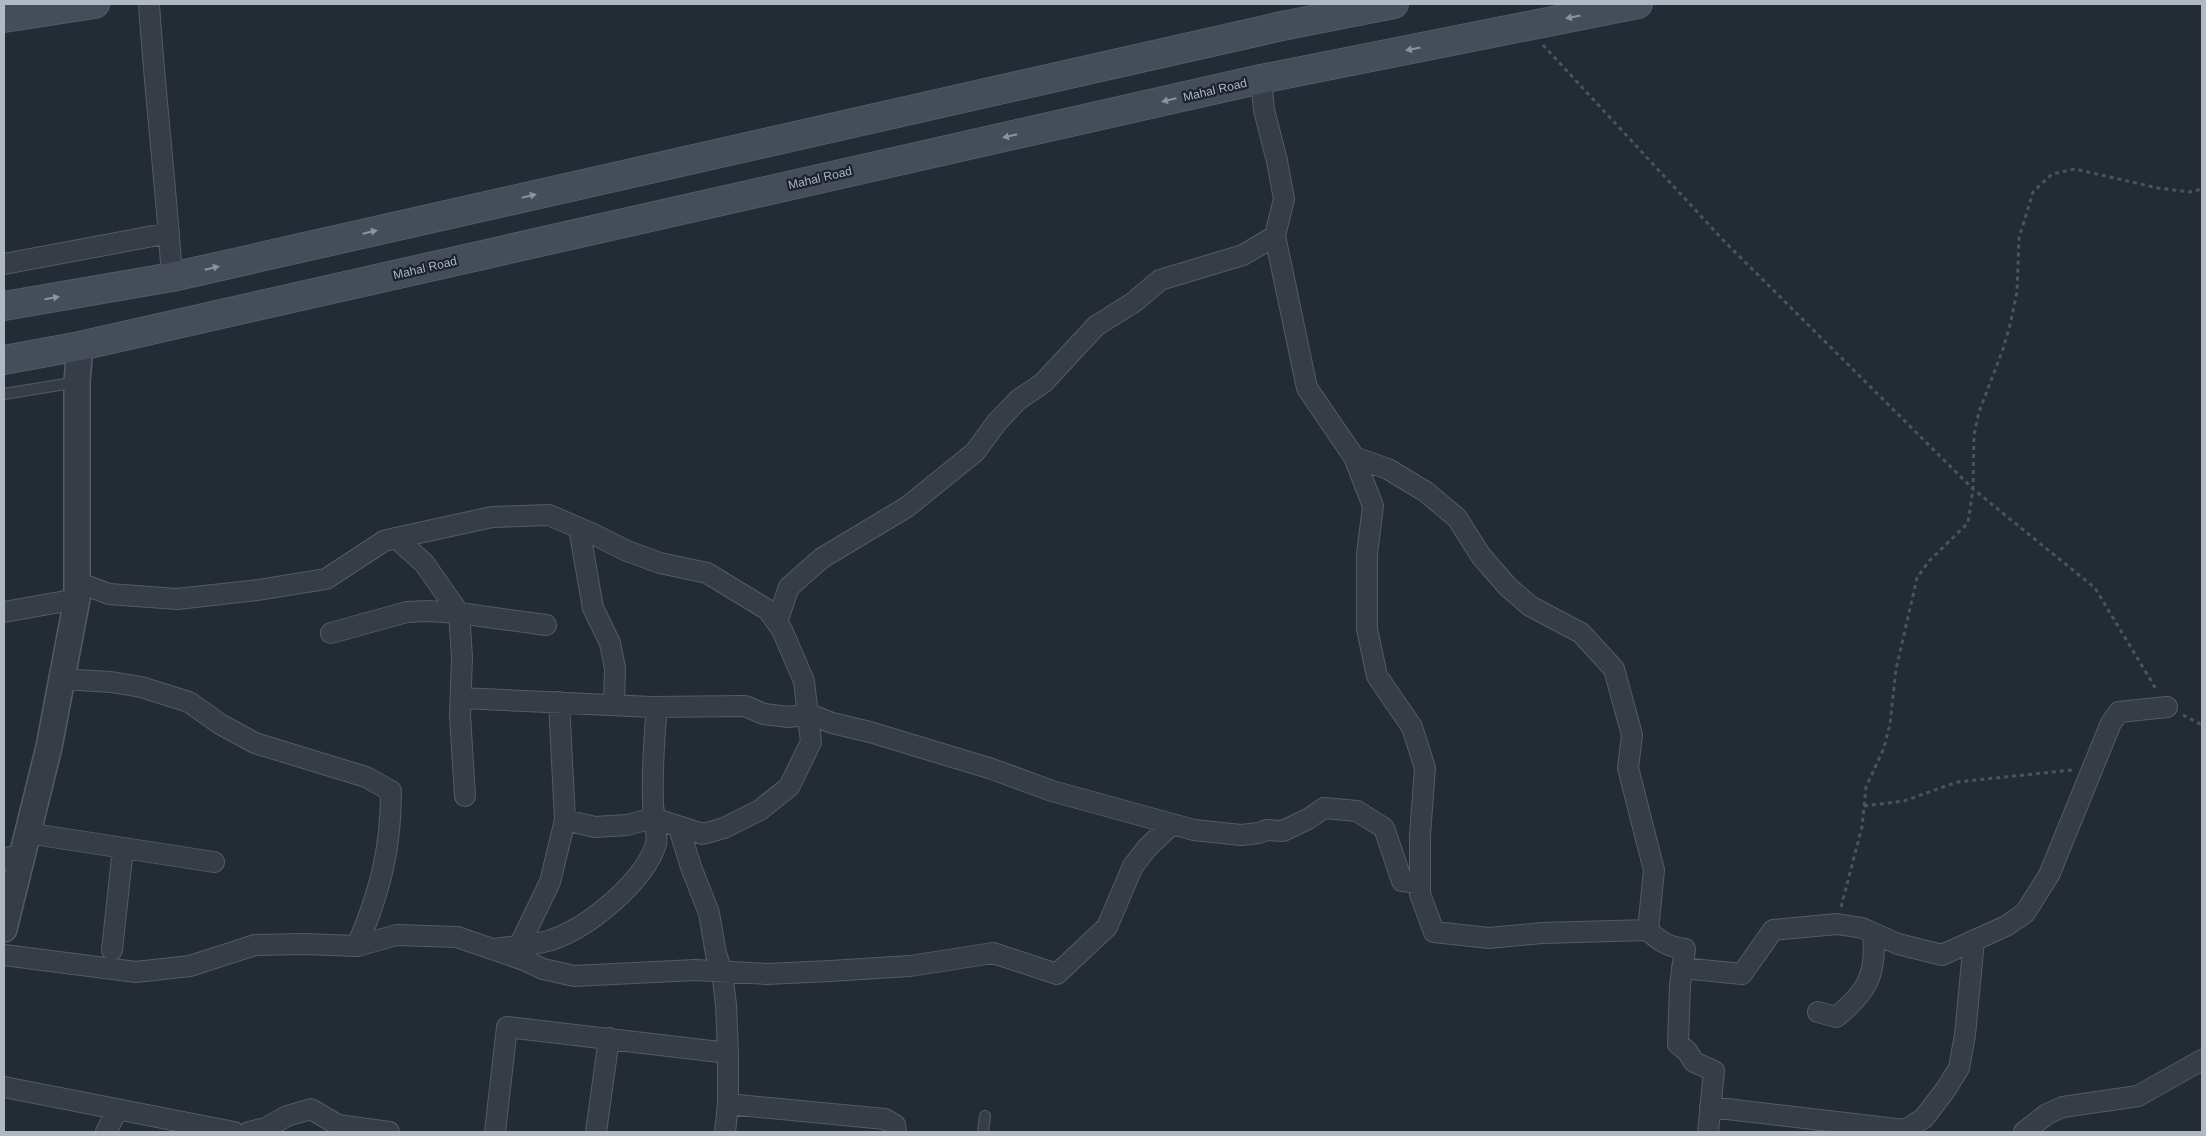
<svg xmlns="http://www.w3.org/2000/svg" width="2206" height="1136" viewBox="0 0 2206 1136" font-family="Arial,sans-serif">
	<rect width="100%" height="100%" fill="#232c35"/>
	<g fill="none" stroke-linecap="round" stroke-linejoin="round">
		<defs>
			<path id="service" d="M4 394 77 382
				M983 1132 985 1116"/>
			<path id="minor" d="M149 4C155 95 166 186 172 277
				M1275 236 1307 388 1354 457 1373 506 1367 554V629L1377 676 1412 727 1425 768 1420 835V894L1434 932 1489 938 1542 933 1648 930 1654 870 1628 768 1632 735 1614 669 1581 633 1530 606 1508 587 1481 556 1457 518 1426 492 1388 469 1354 457
				M4 264 169 233
				M579 528 593 608 610 643 615 668 614 704
				M396 538 424 563 459 613 546 625
				M77 582 109 594 177 599 258 590 326 579 384 541 396 538 492 517 549 515 593 534 627 551 660 563 707 573 768 610 782 630 804 681 811 742 789 787 760 810 724 828 703 834 653 818 627 825 595 827 565 820
				M4 612 77 599
				M777 622 789 587 822 558 907 507 975 452 997 422 1018 400 1043 383 1096 326 1134 302 1160 280 1243 255 1275 236 1284 199 1277 161 1264 110 1261 79
				M331 633 407 612 427 611 459 613 462 657 460 715 465 796
				M62 679 111 682 141 687 189 702 220 724 255 743 366 777 391 791C391 850 380 891 357 946
				M461 698 652 707 745 706 764 714 789 717 809 714 832 723 870 732 992 769 1052 791 1194 830 1241 835 1259 833 1266 830 1283 831 1308 819 1324 808 1357 811 1384 828 1402 881 1420 883
				M679 828 691 867 709 913 716 954 722 971 726 1005 728 1053V1104L725 1132
				M27 833 214 862
				M4 858 22 855
				M1648 930C1659 942 1670 947 1685 949L1680 985 1678 1044 1687 1051 1694 1062 1714 1071 1708 1132
				M520 944 550 882 565 820 559 702
				M495 949C511 946 537 945 551 940 588 928 644 882 656 844 658 836 653 813 653 802 652 770 654 739 657 707
				M112 950 123 848
				M4 955 136 972 190 966 255 945 305 944 357 946 397 935 457 937 524 960 543 969 574 976 695 970 767 974 830 971 910 966 993 953 1057 974 1107 927 1133 866 1147 848 1171 825
				M1682 968 1742 974 1773 930 1837 924 1862 928 1898 944 1942 955 2006 926 2025 913 2049 875 2111 723 2119 712 2167 707
				M1818 1012 1836 1017C1868 992 1877 973 1873 933
				M4 1087 234 1132
				M728 1104 885 1119 895 1125 896 1132
				M1710 1107 1905 1130 1924 1118 1946 1089 1959 1068 1965 1035 1974 940
				M106 1132 117 1110
				M249 1132 266 1128 287 1116 311 1109 338 1125 389 1132
				M495 1132 507 1027 728 1053
				M596 1132 609 1038
				M2024 1132 2047 1114 2063 1107 2138 1096 2202 1060"/>
			<path id="tertiary" d="M4 929 49 747 77 599V382L80 346"/>
			<path id="secondary" d="M4 18 95 4
				M4 306 172 277 1282 26 1394 4
				M4 360 80 346 1261 79 1638 4"/>
		</defs>
		<use href="#service" stroke="#535b64" stroke-width="12"/>
		<use href="#minor" stroke="#535b64" stroke-width="22"/>
		<use href="#tertiary" stroke="#535b64" stroke-width="28"/>
		<use href="#secondary" stroke="#535b64" stroke-width="30"/>
		<path stroke="#465758" stroke-width="3" stroke-dasharray="4 4" stroke-linecap="butt" d="M1543 45 1724 241 1973 489 2095 588 2156 689
			M2183 715 2202 725
			M1864 806 1904 801 1957 782 2072 770
			M1841 907 1862 827 1866 787 1884 748 1890 724 1896 669 1917 578 1929 561 1968 523 1973 489 1974 435 1979 412 2003 349 2010 325 2017 292 2019 238 2033 192 2052 174 2075 169 2158 188 2190 192 2202 189"/>
		<use href="#service" stroke="#363d46" stroke-width="10"/>
		<use href="#minor" stroke="#363d46" stroke-width="20"/>
		<use href="#tertiary" stroke="#363d46" stroke-width="25"/>
		<use href="#secondary" stroke="#444d59" stroke-width="28"/>
	</g>
	<defs><path id="oneway-solid" d="M-6-.8H1V-3.2L6.5 0L1 3.2V.8H-6Z" transform="scale(1.25)"/></defs>
	<g fill="#8a939e">
		<use href="#oneway-solid" transform="translate(1573 17) rotate(169)"/>
		<use href="#oneway-solid" transform="translate(1413 49) rotate(169)"/>
		<use href="#oneway-solid" transform="translate(1169 100) rotate(167)"/>
		<use href="#oneway-solid" transform="translate(1010 136) rotate(167)"/>
		<use href="#oneway-solid" transform="translate(529 196) rotate(-13)"/>
		<use href="#oneway-solid" transform="translate(370 232) rotate(-13)"/>
		<use href="#oneway-solid" transform="translate(212 268) rotate(-13)"/>
		<use href="#oneway-solid" transform="translate(52 298) rotate(-10)"/>
	</g>
	<g text-anchor="middle" dominant-baseline="central" stroke-width="4.5" stroke-linejoin="round" paint-order="stroke">
		<g font-size="12" fill="#b0b8c3" stroke="#1b222b">
			<text transform="translate(1215 90) rotate(-13)">Mahal Road</text>
			<text transform="translate(820 178) rotate(-13)">Mahal Road</text>
			<text transform="translate(425 268) rotate(-13)">Mahal Road</text>
		</g>
	</g>
	<rect width="2206" height="1136" fill="none" stroke="#b0b8c3" stroke-width="10"/>
</svg>
